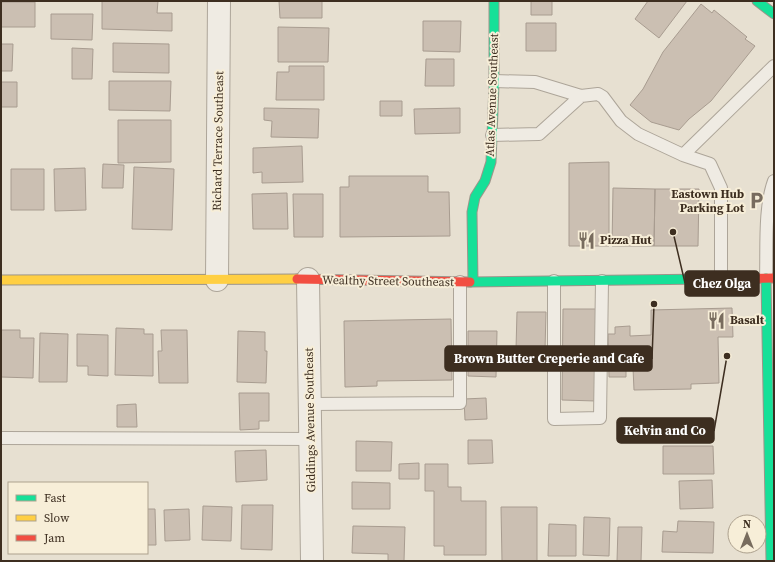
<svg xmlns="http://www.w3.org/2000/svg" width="775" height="562" viewBox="0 0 775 562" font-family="'Source Serif 4',serif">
	<rect width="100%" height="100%" fill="#e7e0d1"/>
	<path fill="#cbbfb2" stroke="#a89c90" d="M102 1H158L157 13H172V31L102 29Z
		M279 1H322V18H280Z
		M531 1H552V15H531Z
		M648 1H687L659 38 635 19Z
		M1 2H35V27H1Z
		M701 4 712 13 714 10 747 37 745 39 755 46 711 101 689 119 679 130 651 122 630 105 643 89 663 52Z
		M51 14H93L92 40 51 39Z
		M423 21H461L460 52 423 51Z
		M526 23H556V51H526Z
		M278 27 329 28 328 62H278Z
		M113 43 169 44V73L113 72Z
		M1 44H13L12 71H1Z
		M72 48 93 49 92 79H72Z
		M426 59H454V86H425Z
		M289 66H324V100H276L277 72H289Z
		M109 81H171L170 111 109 110Z
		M1 82H17V107H1Z
		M380 101H402V116H380Z
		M264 108 319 109 318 138 271 137 272 121 264 120Z
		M460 108V133L415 134 414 109Z
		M118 120H171V162L118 163Z
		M302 146 303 182 262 183V172L253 173V148Z
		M609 162V246H569V163Z
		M103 164 124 165 123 188H102Z
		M134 167 174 169 172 230 132 229Z
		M85 168 86 210 55 211 54 169Z
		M11 169H44V210H11Z
		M349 176H428V192H449L450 236 340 237V187H349Z
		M613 188 655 189 654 246H612Z
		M655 189H699L698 246H654Z
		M287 193 288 229H253L252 194Z
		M293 194H323V237H294Z
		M732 308 733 337H718L719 383 691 384V389L634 390 633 368H626V377H609L608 334H615V327L630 326V336L651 335V310Z
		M563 309H597L596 401 562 400Z
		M517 312H546L545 350 516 349Z
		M451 319 452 380 377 381V386L345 387 344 321Z
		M116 328 144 329V334H153V376L115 375Z
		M1 330H20V338H34L33 378 1 377Z
		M161 330H187L188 383H159L158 351H162Z
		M238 331 265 332V351H267L266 383 237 382Z
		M468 331H497L496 377 468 376Z
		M40 333 68 334 67 382H39Z
		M77 334 108 335V376L88 375V366H77Z
		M239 393H269V421H259V429L240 430Z
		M486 398 487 419 465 420 464 399Z
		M136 404 137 427H117V405Z
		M468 440H492L493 463 468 464Z
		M356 441 392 442 391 471H356Z
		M663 446H713L714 474H663Z
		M266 450 267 480 236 482 235 451Z
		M419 463V479H399V464Z
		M425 464H448V487H461V501H486V555H444V546H434V491H425Z
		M712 480 713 508 680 509 679 481Z
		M352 482 390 483V509H352Z
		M242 505H273L272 550 241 549Z
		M203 506 232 507 231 541 202 540Z
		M501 507H537V561H502Z
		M147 509H155L156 545H147Z
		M189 509 190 540 165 541 164 510Z
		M584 517 610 518 609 556 583 555Z
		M678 521 714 522 713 553 662 552 663 531 677 532Z
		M549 524 576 525V556H548Z
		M353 526 405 527 404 561H388V554L352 553Z
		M618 527H642L641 561H617Z"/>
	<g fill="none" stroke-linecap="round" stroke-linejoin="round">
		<defs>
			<path id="lane" d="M494 81 535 82 581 96 598 94 603 97 621 121 638 134 683 155 710 164 721 188V279
				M492 135 539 134 581 96
				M683 155 774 66
				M766 278C767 249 764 208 774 181
				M554 281V419L600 418 602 281
				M310 404 460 403V282
				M1 438 310 439"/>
			<path id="street" d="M308 279 312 561
				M217 280 219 1"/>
			<path id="fast" d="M757 1 774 14
				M766 278 771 561
				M470 282 708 279
				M473 282 472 212 475 197 485 181 491 162 494 85V1"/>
			<path id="slow" d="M1 280 297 279"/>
			<path id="jam" d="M297 279 470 282
				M708 279 774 278"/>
		</defs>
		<use href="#lane" stroke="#ada599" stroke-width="14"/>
		<use href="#street" stroke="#ada599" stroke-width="24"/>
		<use href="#fast" stroke="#9c958a" stroke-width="11"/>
		<use href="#slow" stroke="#9c958a" stroke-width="11"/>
		<use href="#jam" stroke="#9c958a" stroke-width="11"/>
		<use href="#lane" stroke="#efebe3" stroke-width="12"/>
		<use href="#street" stroke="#efebe3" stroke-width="22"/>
		<use href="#fast" stroke="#16e098" stroke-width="9"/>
		<use href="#slow" stroke="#ffcf43" stroke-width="9"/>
		<use href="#jam" stroke="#f24e42" stroke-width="9"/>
	</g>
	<defs>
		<symbol id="parking-bare" viewBox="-9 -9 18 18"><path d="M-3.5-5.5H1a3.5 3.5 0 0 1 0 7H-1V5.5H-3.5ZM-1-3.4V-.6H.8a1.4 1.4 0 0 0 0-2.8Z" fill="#786c5e" stroke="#f7eed8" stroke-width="2.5" paint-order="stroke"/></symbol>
		<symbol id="restaurant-bare" viewBox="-9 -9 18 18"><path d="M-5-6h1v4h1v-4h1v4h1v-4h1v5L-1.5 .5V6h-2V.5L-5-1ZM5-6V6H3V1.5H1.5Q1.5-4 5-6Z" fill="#786c5e" stroke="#f7eed8" stroke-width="2.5" paint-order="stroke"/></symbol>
	</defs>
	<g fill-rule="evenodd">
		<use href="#parking-bare" x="744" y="188" width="25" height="25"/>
		<use href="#restaurant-bare" x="574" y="228" width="25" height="25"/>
		<use href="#restaurant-bare" x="704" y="308" width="25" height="25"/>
	</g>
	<g text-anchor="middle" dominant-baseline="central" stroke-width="4" stroke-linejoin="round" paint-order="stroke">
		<g font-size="12" fill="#3d2e20" stroke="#f7eed8">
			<text transform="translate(492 95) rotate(-88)">Atlas Avenue Southeast</text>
			<text transform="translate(218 141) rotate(-89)">Richard Terrace Southeast</text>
			<text transform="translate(388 281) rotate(1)">Wealthy Street Southeast</text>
			<text transform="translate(310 420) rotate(-91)">Giddings Avenue Southeast</text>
		</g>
		<g font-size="12" font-weight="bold" fill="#3d2e20" stroke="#f7eed8" text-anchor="start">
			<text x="744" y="194" text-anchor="end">Eastown Hub<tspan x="744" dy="14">Parking Lot</tspan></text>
			<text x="600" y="240">Pizza Hut</text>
			<text x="730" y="320">Basalt</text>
		</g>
	</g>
	<path fill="none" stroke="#3d2e20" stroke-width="1.5" d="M673 232L685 283M654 304L652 359M727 356L714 431"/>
	<g fill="#3d2e20" stroke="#f7eed8" stroke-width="1.5">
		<circle cx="673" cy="232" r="4"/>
		<circle cx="654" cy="304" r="4"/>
		<circle cx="727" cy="356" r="4"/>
	</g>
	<g fill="#3d2e20" stroke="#3d2e20" stroke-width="1.5">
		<rect x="685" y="271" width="74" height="25" rx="4"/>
		<rect x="445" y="346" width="207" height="25" rx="4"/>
		<rect x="617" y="418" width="97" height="25" rx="4"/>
	</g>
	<g font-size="13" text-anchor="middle" font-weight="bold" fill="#fff">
		<text x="722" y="288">Chez Olga</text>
		<text x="549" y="363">Brown Butter Creperie and Cafe</text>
		<text x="665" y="435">Kelvin and Co</text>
	</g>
	<rect width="775" height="562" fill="none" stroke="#3d2e20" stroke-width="4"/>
	<rect x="8" y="482" width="140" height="72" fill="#f7eed8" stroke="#ada18e"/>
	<rect x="16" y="495" width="20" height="6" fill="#16e098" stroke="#ada18e"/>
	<text x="44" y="502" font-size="12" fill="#3d2e20">Fast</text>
	<rect x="16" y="515" width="20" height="6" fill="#ffcf43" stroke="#ada18e"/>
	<text x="44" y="522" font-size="12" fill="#3d2e20">Slow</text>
	<rect x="16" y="535" width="20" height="6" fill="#f24e42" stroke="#ada18e"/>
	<text x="44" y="542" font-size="12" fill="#3d2e20">Jam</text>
	<g transform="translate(747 534)"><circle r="19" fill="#f7eed8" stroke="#ada18e"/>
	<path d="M0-3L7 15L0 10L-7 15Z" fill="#786c5e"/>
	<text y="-6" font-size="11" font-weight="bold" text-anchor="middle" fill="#3d2e20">N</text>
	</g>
</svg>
